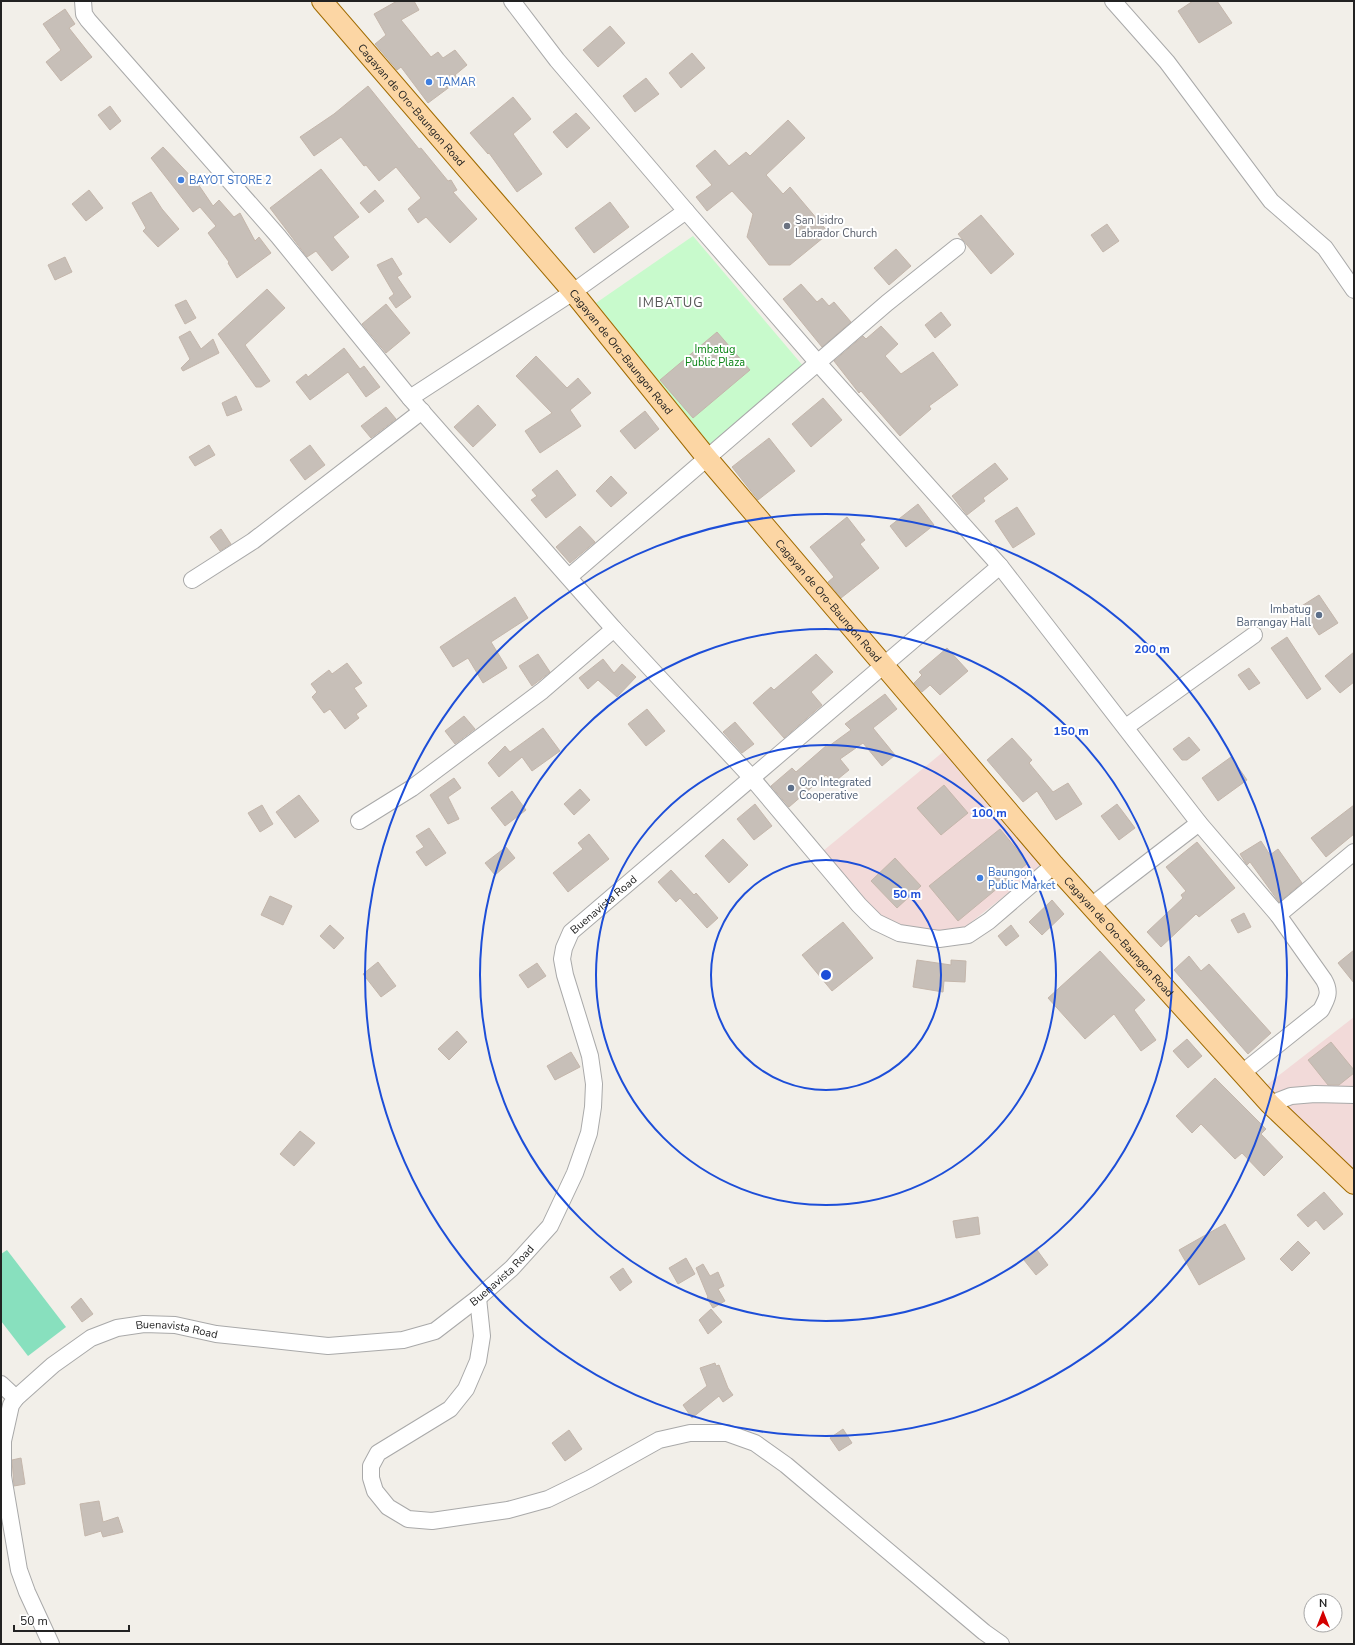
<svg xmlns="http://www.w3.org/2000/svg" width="1355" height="1645" viewBox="0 0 1355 1645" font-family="'Nunito Sans',sans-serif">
	<rect width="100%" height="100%" fill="#f2efe9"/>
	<path fill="#f2dad9" d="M943 752 1041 867 965 927 936 933 908 928 878 914 823 851Z
		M1354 1017V1177L1264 1087Z"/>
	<path fill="#c8facc" d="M693 236 804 367 709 445 596 303Z"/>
	<path fill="#88e0be" d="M7 1250 66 1327 28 1356 1 1321V1254Z"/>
	<path fill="#c7bfb8" stroke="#c4b6ab" d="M397 1H414L419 10 401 20 431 57 438 52 443 58 455 50 467 65 455 75 459 80 428 103 401 67 397 70 375 44 386 35 374 14Z
		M1193 1H1217L1232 23 1199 43 1178 11Z
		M65 9 75 24 69 28 92 57 61 81 46 62 61 50 43 24Z
		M610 26 625 43 598 67 583 50Z
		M692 53 705 68 681 88 669 73Z
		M646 78 659 94 635 112 623 96Z
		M368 86 419 149 421 148 448 181 451 180 457 190 453 192 477 219 450 243 426 217 418 223 408 209 421 198 396 167 379 181 366 165 364 166 341 137 314 156 300 137 334 114Z
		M513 97 531 119 513 134 542 174 517 192 489 153 488 154 470 133Z
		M110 106 121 121 110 130 98 115Z
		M576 113 590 128 567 148 553 132Z
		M788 120 805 138 766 175 783 194 790 187 829 233 790 265H769L747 237 753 214 732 191 707 211 696 197 712 185 696 166 715 150 729 166 746 152 750 156Z
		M163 147 198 184 213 206 219 200 234 217 240 213 255 241 259 237 271 253 237 278 228 263 229 262 208 233 216 226 200 207 193 212 151 158Z
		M321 169 359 217 333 237 349 257 332 271 316 251 307 257 270 208Z
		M89 190 103 208 86 221 72 204Z
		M375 190 384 201 369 213 360 203Z
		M151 192 162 209 179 229 158 247 143 231 146 228 132 203Z
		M610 202 629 227 594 253 575 228Z
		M981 215 1014 254 991 274 958 234Z
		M1107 224 1119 241 1103 252 1091 235Z
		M896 249 911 266 889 285 874 268Z
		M65 257 72 272 55 280 48 265Z
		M392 258 402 274 397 277 411 297 396 308 389 298 394 294 377 265Z
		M801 284 817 302 822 298 829 306 834 302 851 322 822 347 783 299Z
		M267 289 285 308 245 345 270 381 261 387H256L218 334Z
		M186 300 196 318 185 324 175 305Z
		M386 304 410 333 386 353 362 324Z
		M941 312 951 325 935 338 925 325Z
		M881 326 898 344 885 356 901 374 933 352 958 385 929 406 931 409 900 436 861 391 859 393 834 361 863 336 866 339Z
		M190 331 201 349 213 339 219 353 183 371 181 368 190 359 179 337Z
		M717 332 750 370 693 418 660 380Z
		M344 348 360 369 364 366 380 387 366 397 348 372 310 400 296 382 306 374 308 377Z
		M536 356 567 388 578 378 591 393 570 410 581 426 540 453 525 431 552 413 516 376Z
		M236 396 242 410 227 416 222 403Z
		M823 398 842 420 811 447 792 424Z
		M478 405 496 425 473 447 454 427Z
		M386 407 396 419 371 438 361 426Z
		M645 411 659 429 635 449 620 431Z
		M769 438 795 471 758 500 732 467Z
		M209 445 215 455 195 466 189 457Z
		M310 445 325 465 305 480 290 460Z
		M995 463 1008 479 983 498 985 501 967 515 952 496Z
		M557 470 576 495 546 518 531 500 537 496 532 490Z
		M611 476 627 493 611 507 596 491Z
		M918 504 934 525 906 547 890 526Z
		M1017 507 1035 534 1013 548 995 521Z
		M847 517 865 540 860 544 879 568 841 598 828 582 834 577 810 547Z
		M580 526 595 542 570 563 556 547Z
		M221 529 231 544 220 551 210 537Z
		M1319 595 1338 623 1319 635 1300 607Z
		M515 597 528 618 491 642 507 668 483 683 468 658 453 667 440 647Z
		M1287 637 1321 689 1307 699 1271 648Z
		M947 648 968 671 940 695 930 685 922 692 914 683 922 675 919 672Z
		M1354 652V682L1340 693 1325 676Z
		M538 654 550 672 532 686 519 666Z
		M816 654 833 672 811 692 822 705 784 738 753 703 771 687 774 690Z
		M603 659 614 673 622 664 636 677 617 697 598 680 588 689 579 678Z
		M347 663 362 683 354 688 367 706 356 714 359 718 345 729 330 709 324 713 312 697 317 692 311 684 329 670 332 674Z
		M1249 668 1260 683 1249 690 1238 675Z
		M885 694 897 709 873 728 895 755 882 766 863 743 840 759 849 770 833 783 826 775 789 807 771 786 792 768 796 772 827 745 829 746 851 730 845 724Z
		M647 709 665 731 646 746 628 724Z
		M464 716 475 729 455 744 445 731Z
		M735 722 754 744 742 753 723 732Z
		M543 728 560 751 532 771 522 757 499 777 488 763 505 746 510 752Z
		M1189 737 1200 750 1187 760H1182L1173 749Z
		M1012 738 1032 760 1029 763 1053 792 1068 783 1082 804 1056 820 1037 791 1023 802 987 760Z
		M1231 757 1247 780 1218 801 1202 778Z
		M454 778 461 788 448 797 459 819 448 824 430 795Z
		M944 785 968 813 941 835 917 808Z
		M580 789 590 800 574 815 564 804Z
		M512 791 526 810 505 826 491 808Z
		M299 795 319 821 295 838 276 812Z
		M755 804 772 826 754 840 737 819Z
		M1117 804 1135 828 1119 840 1101 816Z
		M262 805 273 824 260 832 248 813Z
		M1354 805V834L1326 857 1311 838Z
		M429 828 446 853 426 866 416 852 424 847 416 836Z
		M1000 829 1028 863 958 921 929 886Z
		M589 834 609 859 568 892 553 873 583 849 578 843Z
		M723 839 748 865 729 883 705 856Z
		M1261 841 1270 855 1278 849 1302 883 1279 902 1250 862 1247 865 1240 854Z
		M1197 842 1235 888 1199 917 1196 914 1161 947 1147 932 1183 898 1181 895 1186 891 1166 867Z
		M506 847 515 858 495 875 485 863Z
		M895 858 921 886 897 908 871 881Z
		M671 870 694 895 696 893 718 918 707 928 680 898 676 902 658 882Z
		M270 896 292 906 283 925 261 915Z
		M1052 900 1064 914 1042 935 1029 922Z
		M1244 913 1251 927 1238 933 1231 920Z
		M843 922 873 958 832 991 802 955Z
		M330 925 344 938 334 949 320 936Z
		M1011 925 1019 936 1006 946 998 936Z
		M1354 950V983L1338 963Z
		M1100 951 1145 1000 1134 1010 1156 1040 1141 1051 1114 1014 1085 1039 1048 998Z
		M1189 956 1201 971 1209 964 1271 1033 1248 1054 1174 970Z
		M917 960 951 965V960L966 961 965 982 944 981 943 992 913 987Z
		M378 962 396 986 381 997 363 974Z
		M537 963 546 976 528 988 519 975Z
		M457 1031 467 1042 449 1060 438 1049Z
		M1187 1039 1202 1056 1188 1068 1173 1051Z
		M1331 1042 1354 1070V1073L1339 1085H1328L1308 1060Z
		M571 1052 580 1067 555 1080 547 1066Z
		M1215 1078 1266 1129 1261 1134 1283 1157 1264 1176 1242 1153 1235 1159 1201 1124 1192 1133 1176 1116Z
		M300 1131 315 1143 294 1166 280 1154Z
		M1324 1192 1343 1214 1324 1230 1316 1220 1308 1227 1297 1215Z
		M978 1217 980 1234 956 1238 953 1221Z
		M1225 1224 1245 1259 1199 1285 1179 1250Z
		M1298 1241 1310 1253 1292 1271 1280 1259Z
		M1037 1250 1048 1265 1036 1275 1024 1260Z
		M686 1258 695 1274 678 1284 669 1268Z
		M703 1264 710 1276 718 1272 724 1286 718 1289 725 1301 713 1308 707 1298 708 1297 696 1268Z
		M623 1268 632 1282 620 1291 610 1277Z
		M81 1298 93 1314 82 1322 71 1307Z
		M711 1309 722 1322 708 1334 699 1320Z
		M715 1363 716 1366 719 1365 728 1388 733 1395 723 1402 719 1396 692 1418 683 1405 707 1386 700 1368Z
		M843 1429 852 1443 839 1451 830 1438Z
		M569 1430 582 1449 565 1461 552 1443Z
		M21 1458 25 1484 14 1486 12 1460Z
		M99 1501 103 1522 118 1517 123 1532 103 1537 101 1531 85 1536 80 1504Z"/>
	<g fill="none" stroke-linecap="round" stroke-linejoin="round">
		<defs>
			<g id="minor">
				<path d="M83 1 84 14 88 20 278 236 410 398 614 629 751 777 859 905 876 922 899 933 939 939 968 935 989 921 1054 865"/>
				<path d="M512 1 557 60 686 211 818 363 1000 566 1199 823 1278 915 1324 980C1331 992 1327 999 1321 1010L1242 1073"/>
				<path d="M1113 1 1167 62 1271 201 1325 248 1354 290"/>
				<path d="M410 398 573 292 686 211"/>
				<path d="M569 577 887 303 957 247"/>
				<path d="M192 580 253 541 422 411"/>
				<path d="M1126 727 1254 635"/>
				<path d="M359 821 412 788 542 691 614 629"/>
				<path d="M1091 906 1199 823"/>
				<path d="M1278 915 1354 852"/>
				<path d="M1270 1104 1291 1096 1315 1094 1354 1095"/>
				<path d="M478 1298 482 1336 478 1361 466 1389 450 1409 378 1453 371 1466V1478L375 1491 388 1507 408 1519 432 1521 508 1510 548 1499 589 1479 659 1440 690 1433H727L755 1443 786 1465 984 1632 1001 1644"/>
				<path d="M1 1384 16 1398"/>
				<path id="s1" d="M51 1644 27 1592 19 1570 3 1476V1441L11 1405 16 1398 53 1365 91 1338 117 1328 144 1324 175 1325 216 1334 328 1346 403 1340 435 1331 478 1298 512 1268 550 1226 575 1173 589 1133 593 1107 594 1084 590 1056 565 975 562 959 564 948 571 932 1000 566"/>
			</g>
			<g id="major">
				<path id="s2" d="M322 1 573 292 707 458 1054 865 1270 1104 1354 1184"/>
			</g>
		</defs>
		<use href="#minor" stroke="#a9a9a9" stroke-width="18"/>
		<use href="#major" stroke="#a06b00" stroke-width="22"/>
		<use href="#minor" stroke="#fff" stroke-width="16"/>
		<use href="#major" stroke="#fcd6a4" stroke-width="20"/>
	</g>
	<g fill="none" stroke="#1d4ed8" stroke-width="2">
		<circle cx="826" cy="975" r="115"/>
		<circle cx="826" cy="975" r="230"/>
		<circle cx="826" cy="975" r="346"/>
		<circle cx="826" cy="975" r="461"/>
	</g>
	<g fill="#3f7fe0" stroke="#fff" stroke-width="1.5">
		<circle cx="429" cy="82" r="4"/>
		<circle cx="181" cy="180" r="4"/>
		<circle cx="980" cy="878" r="4"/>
	</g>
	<circle fill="#6b7280" stroke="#fff" stroke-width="1.5" cx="787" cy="226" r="4"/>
	<g fill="#5c6f8a" stroke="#fff" stroke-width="1.5">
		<circle cx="1319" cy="615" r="4"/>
		<circle cx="791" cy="788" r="4"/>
	</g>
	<g text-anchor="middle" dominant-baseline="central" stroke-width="4" stroke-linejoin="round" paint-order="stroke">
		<g font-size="11" fill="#366cbe" stroke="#fff" text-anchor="start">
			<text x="437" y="82">TAMAR</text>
			<text x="189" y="180">BAYOT STORE 2</text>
			<text x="988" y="872">Baungon<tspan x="988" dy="13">Public Market</tspan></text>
		</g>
		<g font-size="11" fill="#222" stroke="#fff">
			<text stroke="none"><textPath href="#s2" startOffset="137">Cagayan de Oro-Baungon Road</textPath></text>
			<text stroke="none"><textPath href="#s2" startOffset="461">Cagayan de Oro-Baungon Road</textPath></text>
			<text stroke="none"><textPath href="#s2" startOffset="785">Cagayan de Oro-Baungon Road</textPath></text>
			<text stroke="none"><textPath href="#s1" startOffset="1209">Buenavista Road</textPath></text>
			<text stroke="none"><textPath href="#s2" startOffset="1229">Cagayan de Oro-Baungon Road</textPath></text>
			<text stroke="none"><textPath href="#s1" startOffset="789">Buenavista Road</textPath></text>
			<text stroke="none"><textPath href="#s1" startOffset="441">Buenavista Road</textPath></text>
		</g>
		<g font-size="11" fill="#5b616d" stroke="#fff" text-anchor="start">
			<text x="795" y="220">San Isidro<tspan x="795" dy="13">Labrador Church</tspan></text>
		</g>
		<g font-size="11" fill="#0c8416" stroke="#fff">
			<text x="715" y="349">Imbatug<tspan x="715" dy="13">Public Plaza</tspan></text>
		</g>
		<g font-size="11" fill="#4e5e75" stroke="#fff" text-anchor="end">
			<text x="1311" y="609">Imbatug<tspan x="1311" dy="13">Barrangay Hall</tspan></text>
			<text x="799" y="782" text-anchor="start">Oro Integrated<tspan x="799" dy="13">Cooperative</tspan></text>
		</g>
		<g font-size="13" letter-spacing="1" fill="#555" stroke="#fff">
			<text x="671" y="303">IMBATUG</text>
		</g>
	</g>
	<circle cx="826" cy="975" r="6" fill="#1d4ed8" stroke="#fff" stroke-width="2"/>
	<g font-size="12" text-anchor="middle" font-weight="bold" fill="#1d4ed8" stroke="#fff" stroke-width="4" stroke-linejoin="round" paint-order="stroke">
		<text x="1152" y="653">200 m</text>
		<text x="1071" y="735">150 m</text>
		<text x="989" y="817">100 m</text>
		<text x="907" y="898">50 m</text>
	</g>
	<rect width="1355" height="1645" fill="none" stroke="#222222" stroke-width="4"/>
	<g transform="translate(1323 1613)"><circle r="19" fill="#ffffff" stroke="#a7a7a7"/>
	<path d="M0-3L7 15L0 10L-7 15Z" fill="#d40000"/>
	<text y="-6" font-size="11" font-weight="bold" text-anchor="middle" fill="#222222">N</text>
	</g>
	<path d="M14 1625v6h115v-6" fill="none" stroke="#222222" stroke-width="2"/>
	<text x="20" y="1625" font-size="12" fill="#222222" stroke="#ffffff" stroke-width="3" paint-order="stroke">50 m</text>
</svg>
